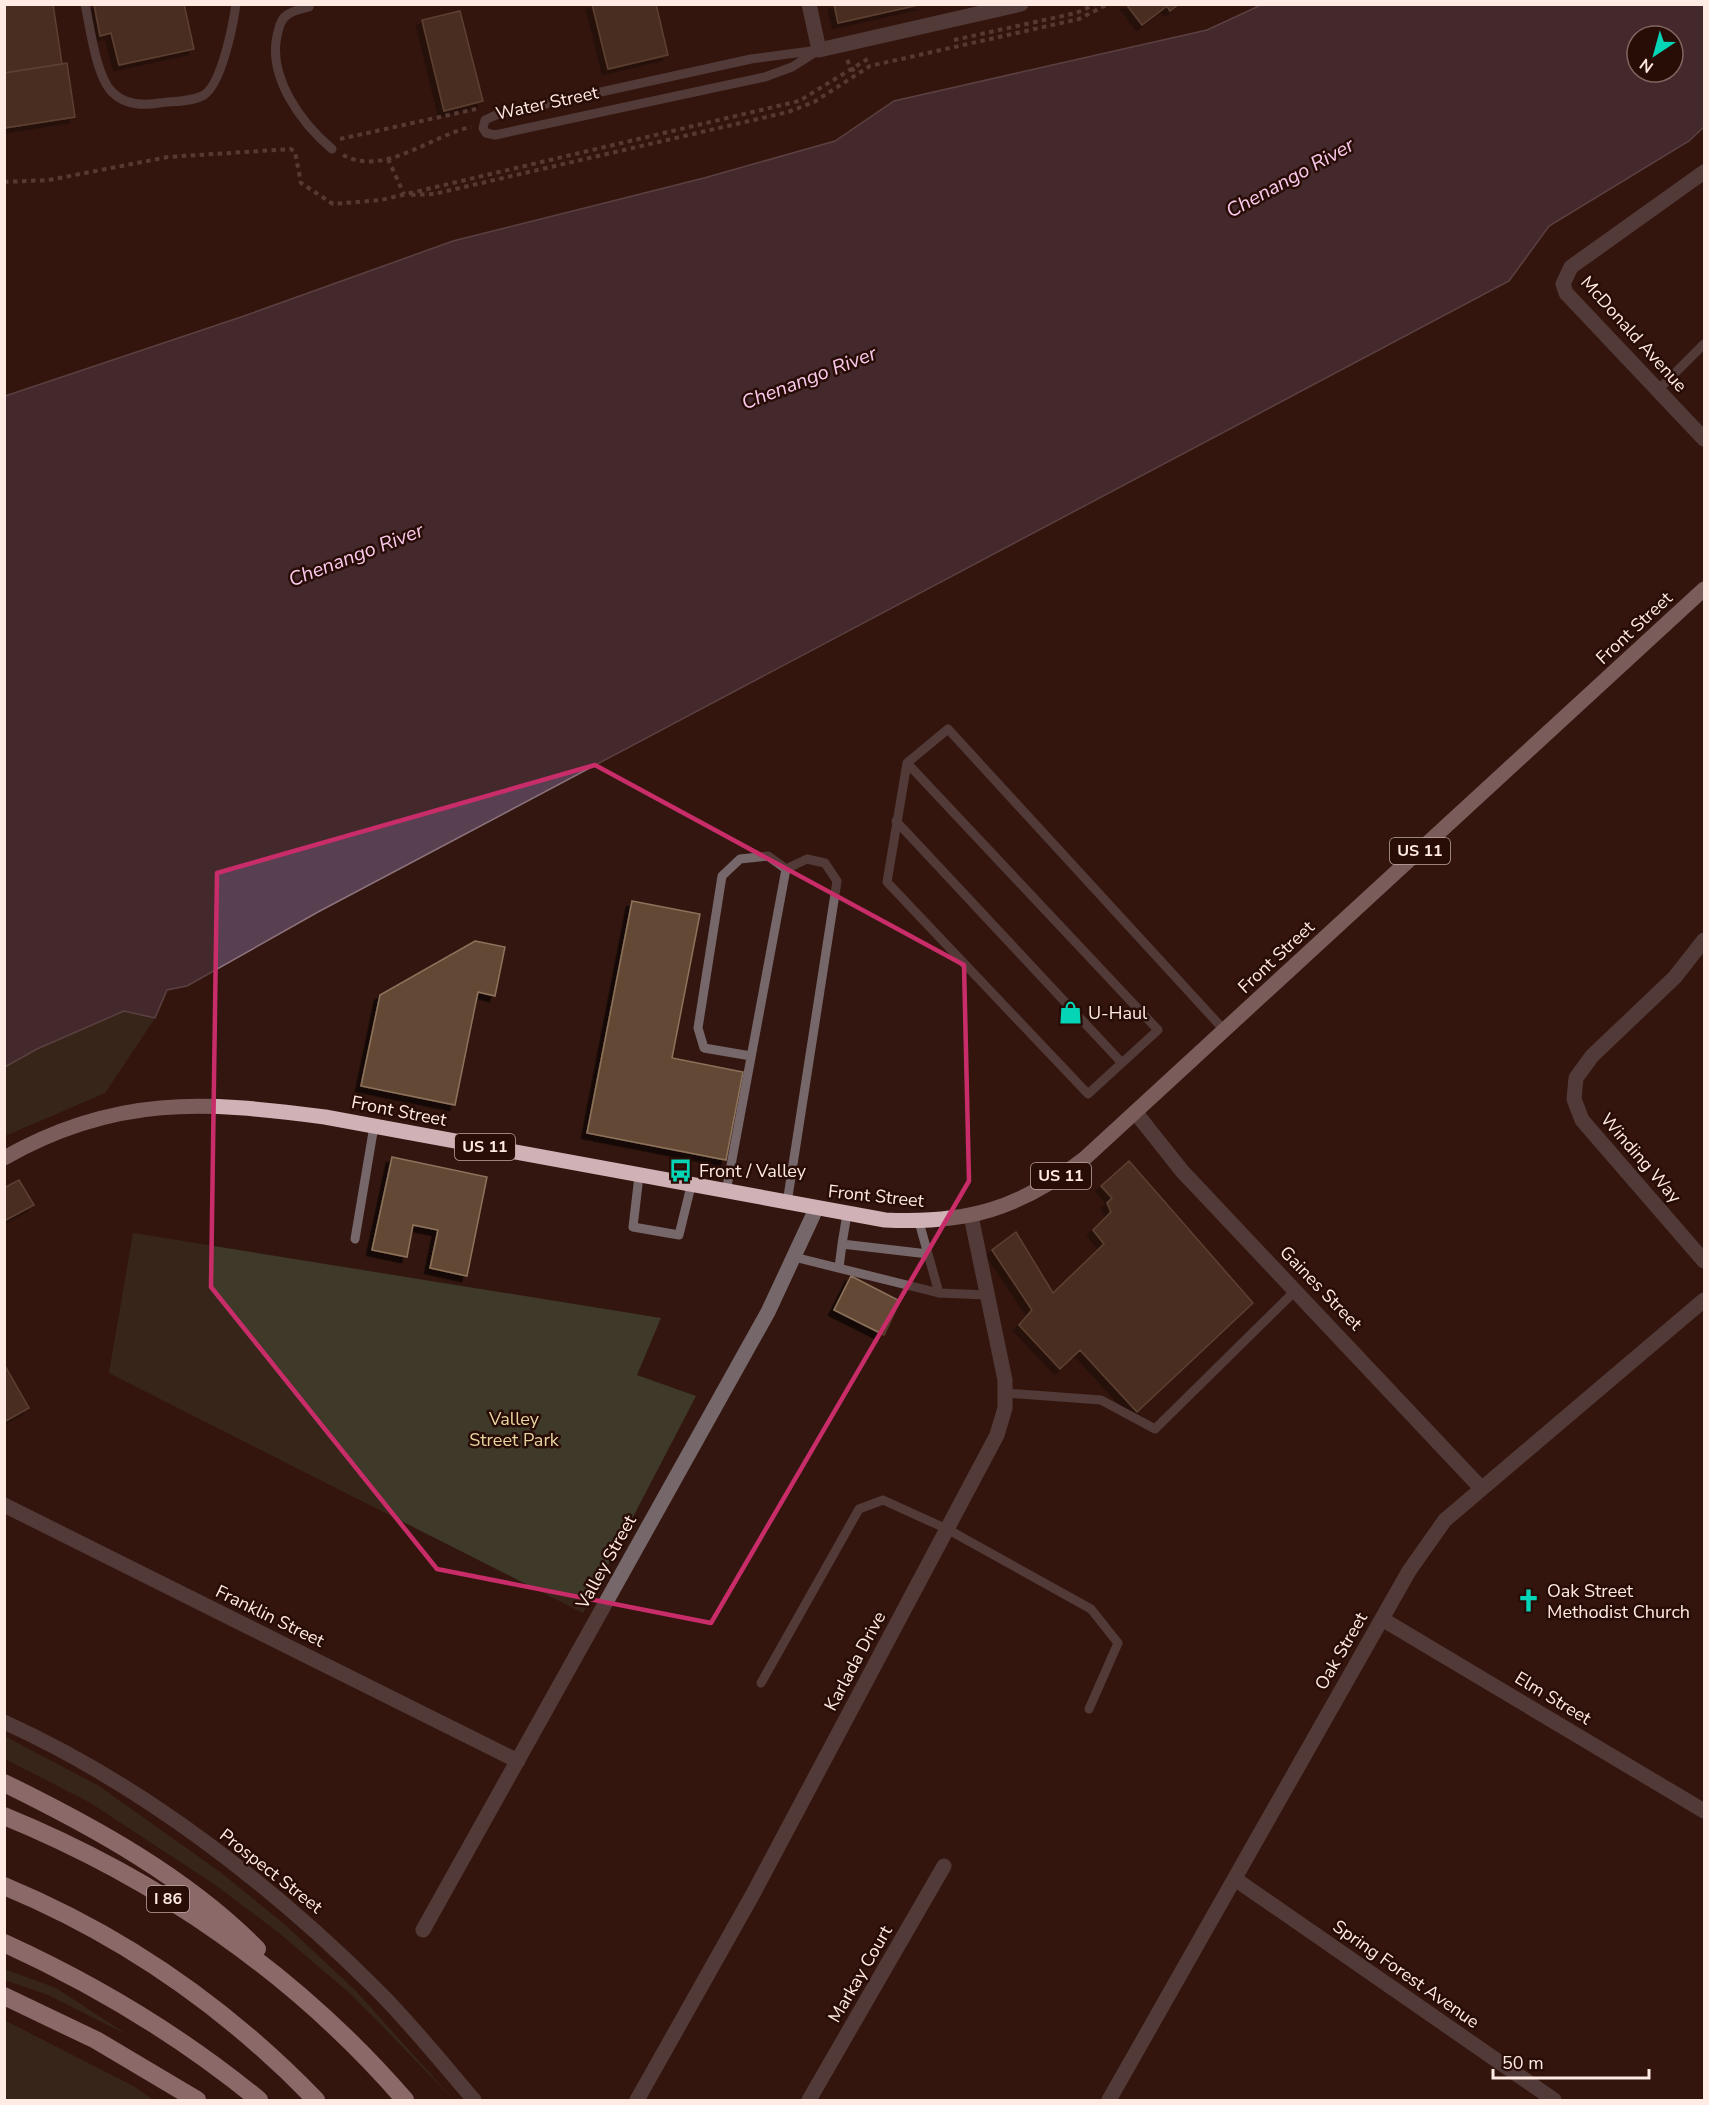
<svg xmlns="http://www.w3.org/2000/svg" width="1709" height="2105" viewBox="0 0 1709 2105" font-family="'Nunito Sans',sans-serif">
	<defs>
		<filter id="shadow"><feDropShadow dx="-5.5" dy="5.5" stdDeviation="0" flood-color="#0009"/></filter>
	</defs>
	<rect width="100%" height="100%" fill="#33160f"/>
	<path fill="#3e3928" d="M125 1011 155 1018 105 1093 5 1136V1067L37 1049Z
		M133 1233 661 1318 637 1375 696 1396 583 1613 109 1373Z
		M4 1736 99 1786 220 1872 284 1924 355 1990 454 2100 353 1996 278 1932 214 1884 89 1802 5 1759Z
		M4 1969 56 1988 126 2034 48 1995 5 1980Z
		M4 2020 135 2087 153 2100H5Z"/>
	<path fill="#594051" stroke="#8b737d" stroke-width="1.5" fill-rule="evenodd" d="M1261 5H1704V127L1689 141 1549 226 1509 281 318 912 187 986 167 990 155 1018 124 1011 37 1049 5 1067V396L244 316 453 241 704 178 835 141 894 101 1207 30ZM1637 36H1673V72H1637Z"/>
	<path fill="#634a34" stroke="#8e735c" stroke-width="1.5" filter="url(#shadow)" d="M4 4H53L62 64 4 73Z
		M94 4H184L194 49 119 65 111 33 100 36Z
		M592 4H656L668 55 608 69Z
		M834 4H923L838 23Z
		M1126 4H1179L1170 11 1167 6 1142 25Z
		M460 11 483 101 444 111 422 20Z
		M67 63 75 117 4 128V73Z
		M632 901 700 914 672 1058 743 1072 726 1160 587 1133Z
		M475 941 505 947 495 996 478 992 455 1105 361 1086 380 995Z
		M392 1157 487 1177 467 1276 430 1268 438 1230 413 1225 407 1257 372 1250Z
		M1129 1161 1253 1303 1137 1412 1080 1350 1060 1369 1019 1325 1032 1310 992 1250 1016 1232 1053 1293 1104 1244 1093 1230 1111 1212 1107 1203 1112 1198 1101 1186Z
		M19 1180 34 1205 4 1221V1188Z
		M851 1276 900 1301 884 1335 834 1310Z
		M4 1364 29 1408 4 1422Z"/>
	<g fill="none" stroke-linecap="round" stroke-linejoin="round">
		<path stroke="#7e645e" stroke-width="4" stroke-dasharray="4.5 4.5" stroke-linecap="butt" d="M954 40 1076 13 1096 4
			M847 60 856 75
			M340 139 476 109
			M343 155C384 177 430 136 471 127
			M388 159 404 194
			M4 182 49 180 168 157 291 149 295 152 301 183 333 204 381 200 799 101 871 57
			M411 195 434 194 788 112 814 102 870 66 1079 19 1108 4"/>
		<path stroke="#76676a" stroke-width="9" d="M85 4C90 27 96 76 112 92 125 105 142 106 159 103 173 101 192 102 204 95 222 83 233 25 236 4
			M309 7C302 9 293 10 287 15 280 20 279 28 277 36 268 77 301 123 332 149
			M819 50 792 67 765 77 495 135 486 133 483 128 485 120 496 115 751 59Z
			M1658 390 1704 344
			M907 763 1158 1030 1088 1094 887 882 907 763 948 729 1225 1031
			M896 821 1122 1063
			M751 1056 704 1048 698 1028 722 876 740 859 768 856 786 869
			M639 1176 633 1227 679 1235 691 1186
			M726 1192 786 869 807 859 825 863 837 881 787 1203
			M847 1214 842 1244 928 1254
			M919 1222 939 1293
			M355 1239 374 1126
			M794 1257 939 1293 987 1295
			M839 1268 842 1244
			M1005 1393 1101 1400 1155 1429 1296 1290
			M761 1683 859 1509 883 1500 947 1529 1091 1609 1118 1643 1089 1709"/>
		<path stroke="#76676a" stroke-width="15" d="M809 4 819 50 1021 4
			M1704 172 1571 267 1563 284 1566 293 1704 439
			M1704 940 1675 977 1592 1056 1576 1078 1574 1099 1582 1120 1704 1261
			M1136 1113 1182 1171 1481 1488
			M4 1505 518 1761
			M1382 1619 1704 1811
			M1235 1879 1554 2100
			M423 1930 768 1312 816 1209
			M637 2100 753 1894 997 1435 1005 1408V1380L971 1216
			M809 2100 944 1866
			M1109 2100 1409 1571 1445 1520 1704 1300"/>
		<path stroke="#76676a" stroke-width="15" d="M4 1722C141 1784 272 1885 378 1991 412 2025 443 2064 474 2100"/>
		<path stroke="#d0b1b6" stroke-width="15" d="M4 1158C115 1095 204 1101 325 1117L885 1220C967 1224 1019 1209 1084 1159L1704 589"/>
		<path stroke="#f3ced4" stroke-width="18" d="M4 1783C94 1827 187 1878 257 1949
			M4 1816C158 1879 296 1974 405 2100
			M4 1886C122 1935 228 2009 316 2100
			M4 1943C96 1985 181 2036 259 2100
			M4 1996 96 2040 197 2100"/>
	</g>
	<path d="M0 0H1709V2105H0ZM595 765 964 965 969 1181 711 1623 437 1569 211 1287 217 873Z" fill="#33160f" fill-opacity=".55" fill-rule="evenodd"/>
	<path fill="none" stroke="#c82d69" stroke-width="4.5" stroke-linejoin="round" d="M595 765 964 965 969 1181 711 1623 437 1569 211 1287 217 873Z"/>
	<defs>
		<symbol id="shop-bare" viewBox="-9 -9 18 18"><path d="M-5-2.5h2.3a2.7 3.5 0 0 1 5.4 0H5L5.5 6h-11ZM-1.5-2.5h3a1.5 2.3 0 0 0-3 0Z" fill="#04d5b6" stroke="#280c06" stroke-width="2.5" paint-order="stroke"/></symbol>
		<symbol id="bus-bare" viewBox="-9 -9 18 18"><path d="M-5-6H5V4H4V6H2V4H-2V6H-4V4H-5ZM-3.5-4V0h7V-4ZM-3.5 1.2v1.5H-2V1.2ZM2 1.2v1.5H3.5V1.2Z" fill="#04d5b6" stroke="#280c06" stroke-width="2.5" paint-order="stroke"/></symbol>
		<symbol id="church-bare" viewBox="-9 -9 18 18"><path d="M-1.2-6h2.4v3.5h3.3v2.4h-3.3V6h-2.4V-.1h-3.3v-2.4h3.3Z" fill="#04d5b6" stroke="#280c06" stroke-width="2.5" paint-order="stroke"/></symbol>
	</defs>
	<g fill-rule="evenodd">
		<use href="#shop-bare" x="1054" y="996" width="33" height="33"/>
		<use href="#bus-bare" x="664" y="1154" width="33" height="33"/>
		<use href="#church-bare" x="1512" y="1584" width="33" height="33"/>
	</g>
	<g text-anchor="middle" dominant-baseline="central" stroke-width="5" stroke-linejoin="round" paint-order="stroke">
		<g fill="#280c06" stroke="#bea7a1" stroke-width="1.5">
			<rect x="1390" y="838" width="60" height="26" rx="4.5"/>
			<rect x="455" y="1134" width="60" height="26" rx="4.5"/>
			<rect x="1031" y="1163" width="60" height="26" rx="4.5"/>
			<rect x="147" y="1886" width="42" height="26" rx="4.5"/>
		</g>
		<g font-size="16" font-weight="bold" fill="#ffeae4">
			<text x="1420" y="851">US 11</text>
			<text x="485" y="1147">US 11</text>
			<text x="1061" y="1176">US 11</text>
			<text x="168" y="1899">I 86</text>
		</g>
		<g font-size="18" fill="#ffeae4" stroke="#280c06">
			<text transform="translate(547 103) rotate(-12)">Water Street</text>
			<text transform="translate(1634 334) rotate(48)">McDonald Avenue</text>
			<text transform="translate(1634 628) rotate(-43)">Front Street</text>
			<text transform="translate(1276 957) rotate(-43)">Front Street</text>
			<text transform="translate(399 1111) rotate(11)">Front Street</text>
			<text transform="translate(1641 1158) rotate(49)">Winding Way</text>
			<text transform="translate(876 1196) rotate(6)">Front Street</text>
			<text transform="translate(1321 1288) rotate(46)">Gaines Street</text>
			<text transform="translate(606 1562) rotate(-61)">Valley Street</text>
			<text transform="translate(270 1616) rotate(26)">Franklin Street</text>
			<text transform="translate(1341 1651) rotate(-60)">Oak Street</text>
			<text transform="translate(855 1661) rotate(-62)">Karlada Drive</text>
			<text transform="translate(1553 1698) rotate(31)">Elm Street</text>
			<text transform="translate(271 1871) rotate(38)">Prospect Street</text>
			<text transform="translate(860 1974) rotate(-60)">Markay Court</text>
			<text transform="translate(1406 1974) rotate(35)">Spring Forest Avenue</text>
		</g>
		<g font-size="18" fill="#ffeae4" stroke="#280c06" text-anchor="start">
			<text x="1088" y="1013">U-Haul</text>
			<text x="699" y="1171">Front / Valley</text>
			<text x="1547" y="1591">Oak Street<tspan x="1547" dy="21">Methodist Church</tspan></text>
		</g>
		<g font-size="18" fill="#e7d59f" stroke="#280c06">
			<text x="514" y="1419">Valley<tspan x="514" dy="21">Street Park</tspan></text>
		</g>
		<g font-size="20" font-style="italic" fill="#fbc9ec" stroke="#280c06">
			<text transform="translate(1290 178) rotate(-29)">Chenango River</text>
			<text transform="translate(809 378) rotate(-21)">Chenango River</text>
			<text transform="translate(356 555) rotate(-21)">Chenango River</text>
		</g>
	</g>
	<rect width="1709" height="2105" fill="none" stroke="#ffeae4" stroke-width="12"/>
	<g transform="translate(1655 54) rotate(216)"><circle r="28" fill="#280c06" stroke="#7e655f" stroke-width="1.5"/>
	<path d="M0-4.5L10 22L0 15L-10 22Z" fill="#04d5b6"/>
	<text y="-9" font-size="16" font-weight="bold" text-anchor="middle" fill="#ffeae4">N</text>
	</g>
	<path d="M1493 2069v9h156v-9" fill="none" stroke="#ffeae4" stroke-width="3"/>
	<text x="1502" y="2069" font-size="18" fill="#ffeae4" stroke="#280c06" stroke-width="4.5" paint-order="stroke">50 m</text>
</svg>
